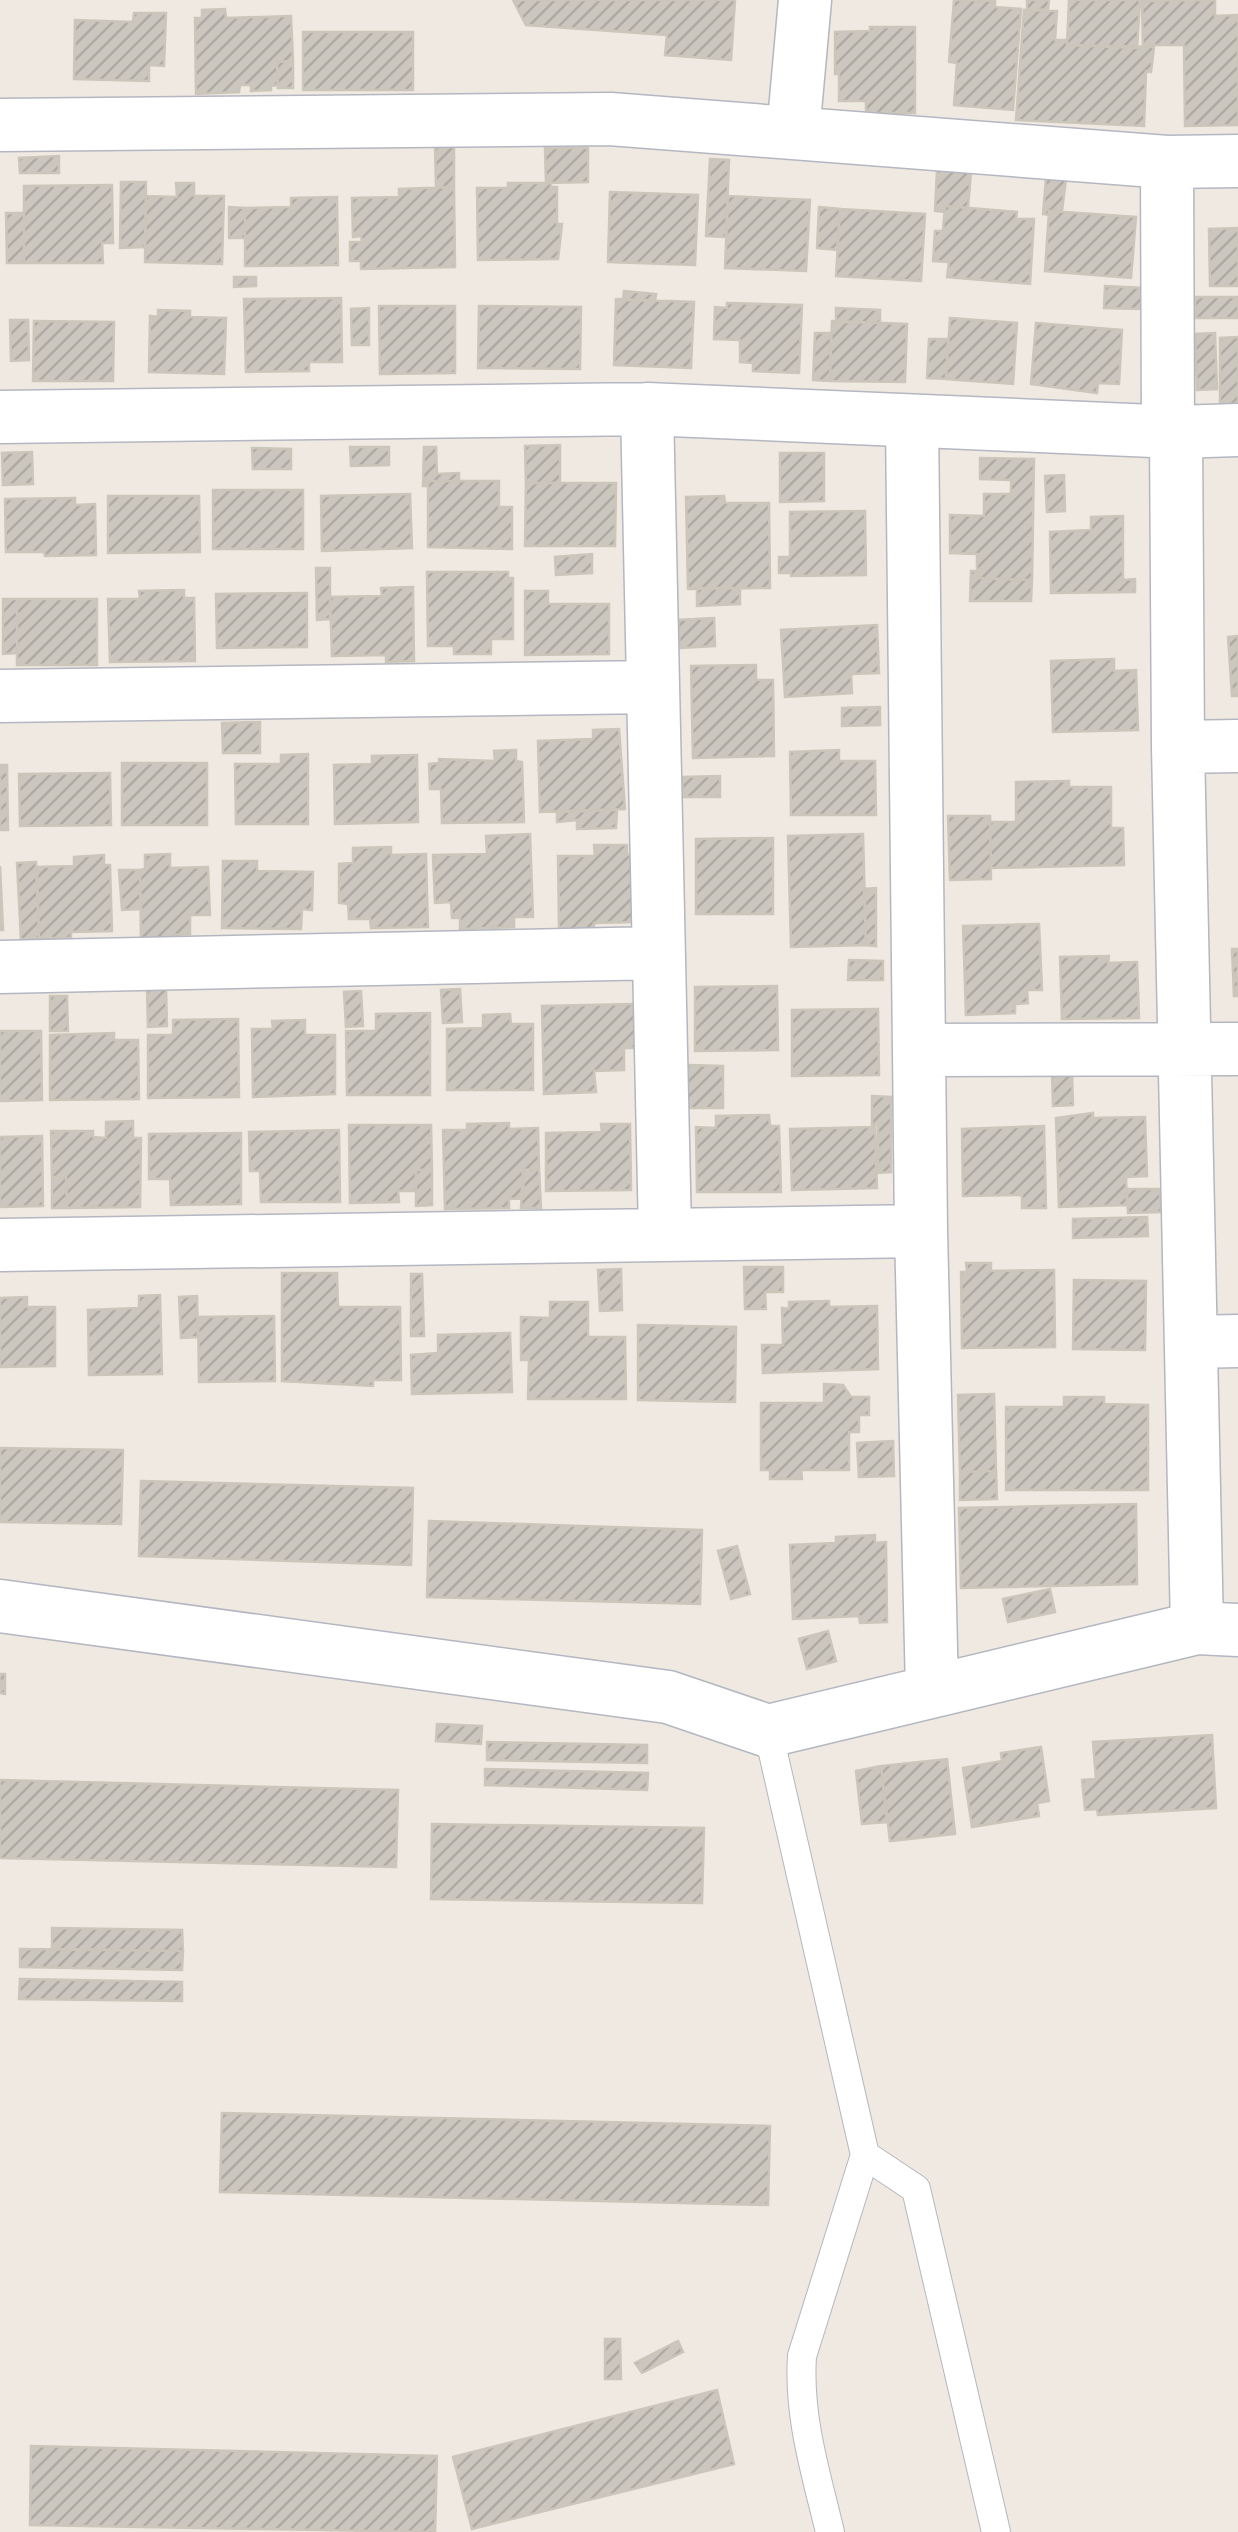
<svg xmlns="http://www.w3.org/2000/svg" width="1238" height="2532" viewBox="0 0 1238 2532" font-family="Arial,sans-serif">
	<defs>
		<pattern id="building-hatch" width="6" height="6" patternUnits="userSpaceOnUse" patternTransform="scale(2.5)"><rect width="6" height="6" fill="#cbc7bf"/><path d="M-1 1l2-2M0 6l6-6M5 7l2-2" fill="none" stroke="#afaba4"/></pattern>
	</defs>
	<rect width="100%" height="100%" fill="#efe9e1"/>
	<path fill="url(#building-hatch)" stroke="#cbc5ba" stroke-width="2.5" d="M513 0H735L731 60 665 55 667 35 526 25Z
		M954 0 995 1V7L1021 9 1013 110 954 105 957 63 949 62Z
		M1027 0H1049L1048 10 1027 9Z
		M1069 0H1140L1137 48 1067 45Z
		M1215 0V16L1238 15V125L1185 126 1184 45H1143L1142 1Z
		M225 9 226 18 291 16 293 61 277 62 278 85 271 86V90L251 91V85H240L239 92 196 94 195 18H202V10Z
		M1024 10 1057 11 1055 40H1067V45L1154 47 1151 72 1146 71 1144 126 1016 120Z
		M134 13H166L164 66 149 65V81L74 79 75 20 133 22Z
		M870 27H915V113H866V101H839V74H835V32L870 31Z
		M303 32H413V90H303Z
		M293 61V88H278L277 62Z
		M435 147H454V187H436Z
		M545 148H588V182L546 183Z
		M59 156V173H20L19 158Z
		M710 159 729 160 726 237 706 236Z
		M937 170 971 172 968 208 945 206 944 212 935 211Z
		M1046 178 1066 179 1062 211H1049V215L1043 214Z
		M121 182H146L145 247 120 248Z
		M176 183H194V196H224L222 264 145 262 146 196 177 197Z
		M508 183H551V187H557V224H562L558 259 478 260 477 188H508Z
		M112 185 113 243H102L103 263H24V186Z
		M454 187 455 267 361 269V261H350V242H362L361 236 353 237 352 198 399 197V189Z
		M610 192 698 195 695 265 608 262Z
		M728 196 810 200 806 271 725 268Z
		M337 197 338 265 245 266V208L291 207V198Z
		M945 206 1017 212 1016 219H1034L1030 284 947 277 949 262 933 261 935 231H943Z
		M229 207 245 208V238H229Z
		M819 207 840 209 837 250 817 248Z
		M840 209 925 214 921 281 836 276Z
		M1049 211 1136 217 1131 278 1045 271Z
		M6 213H24V263H7Z
		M1238 228V286H1210L1209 229Z
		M234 277H256V286L234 287Z
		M1105 286 1144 288 1143 309 1104 308Z
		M624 291 656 294 655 301 623 300Z
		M1195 297H1238V318H1195Z
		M341 298 342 362H309V371L246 372 244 299Z
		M616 299 694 302 691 368 614 365Z
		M727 303 802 305 799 373 753 371V363L740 362V340L714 339 715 307 727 308Z
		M379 306H455V373L380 374Z
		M479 306 581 307 580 369 478 368Z
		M369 308V345H352L351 309Z
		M836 308 880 310V323L836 322Z
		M158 310 190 311V317L226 318 224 374 149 372 150 316 158 317Z
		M950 318 1017 323 1013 384 946 379Z
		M10 320H28L29 360 11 361Z
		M34 321 114 322 113 381H33Z
		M832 321 907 324 905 382 830 381Z
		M1036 323 1122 330 1119 384 1098 383 1097 393 1031 384Z
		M815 333H831L830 381 813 380Z
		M1215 333 1217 389 1197 390 1195 334Z
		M1238 337V404H1220V338Z
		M929 339H948L946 379 927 378Z
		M560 445V483H526L525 446Z
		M350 447H389V465L351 466Z
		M424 447H436L437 474 459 473V481H428V486H423Z
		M252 448 291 449V469H253Z
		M32 452 33 484 3 485 2 453Z
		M780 453H824V501L780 502Z
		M980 458 1034 459 1032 580 977 578V554L950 553V515L984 516V494H1011V480L980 479Z
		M1064 475 1065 511 1047 512 1045 476Z
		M428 481H499V507H512V549L428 547Z
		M526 483H616L615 546H525Z
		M213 490H303V549H213Z
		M410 494 412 548 322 551 321 496Z
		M108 496H199L200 552 108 553Z
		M724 496 725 503H769L770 588 688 589 686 497Z
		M75 498V505L95 504 96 555 45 556 44 552H6L5 499Z
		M865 511 866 575 791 576V573H779V557H790V512Z
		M1123 516V580L1135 579V592L1051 593 1050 532 1091 530V517Z
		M592 554V573L556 575 555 557Z
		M316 568H330V619L317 620Z
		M971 571H977V578L1032 580 1031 601H970Z
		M427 572H508V578H513V639H491V654H454V646H428Z
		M413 587 414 661 386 662V655L332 656 330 597 382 596 381 588Z
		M697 588H740V604L697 606Z
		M184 590V598H194L195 661 110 662 108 599H140L139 591Z
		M525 591H548V604H609V654L525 655Z
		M307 593V647L217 648 216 594Z
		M3 599H17V653L3 654Z
		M17 599H97V665H17Z
		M714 618 715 646 680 648 678 620Z
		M877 625 879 673 851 674 852 693 785 697 781 630Z
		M1238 636V696H1232L1228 637Z
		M1114 659V671L1136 670 1138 730 1053 732 1051 661Z
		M756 665V680H773L774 756 693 758 691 666Z
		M880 707V725L842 726V708Z
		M260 722V753H223L222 723Z
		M619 729 625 809 540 812 538 741 593 739V730Z
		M516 750V761L522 762 524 822 442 823 441 789H430L429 764 439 763V759L495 761 494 751Z
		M839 750V761H875L876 815H791L790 752Z
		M308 754V824H236L235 764H281V755Z
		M417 755 418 822 335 824 334 765 372 764V756Z
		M122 763H207V825H122Z
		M0 765H7L8 830H0Z
		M110 773 111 825 20 826 19 774Z
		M720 776V797H683L682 777Z
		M1069 781V787H1111V828H1123L1124 865 991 868 990 822H1016V782Z
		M617 810 616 828 577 829V820L557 822V812Z
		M948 816H990L991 879 950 880Z
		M530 834 533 917H514V927L460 929V918H452L451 902 435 903 433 855 487 854 486 836Z
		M863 834 866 945 791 947 788 836Z
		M773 838V914H696V839Z
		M594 845H627V855H632L633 922 594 923V930H559L558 856H595Z
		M391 847V855L426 854 428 927 371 928 370 919H349L348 904 339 903V864L353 863V848Z
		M170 854V868L208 867 210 915H190V934L174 935V940H141L140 870 145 869V855Z
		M104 855V865H110L112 931 71 932V938H39L37 867 74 866V857Z
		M223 861H257V871L313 872 312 910 302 909 301 929 222 928Z
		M36 862 39 938 21 940 17 863Z
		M0 866 3 930H0Z
		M119 870H140L141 909 122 910Z
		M876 888V946L866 945 864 889Z
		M1039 924 1042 990H1027L1028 1003 1015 1004V1013L966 1015 963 926Z
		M1232 949H1238V996H1234Z
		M1109 956 1108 963 1137 962 1139 1018 1062 1019 1060 957Z
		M849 960 883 961V980H848Z
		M777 986 778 1050 695 1051V987Z
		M166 989 167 1026 148 1027 147 990Z
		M460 989 462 1022 443 1023 441 990Z
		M361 991 363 1026 346 1027 344 992Z
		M50 996H67L68 1031H50Z
		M634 1004 636 1048H624V1070L594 1071 596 1092 544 1094 542 1006Z
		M878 1009 879 1075 792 1076V1010Z
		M430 1013V1095H347L346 1031H376V1014Z
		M510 1014 511 1024H533V1090H447V1029L483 1028V1015Z
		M238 1019 239 1097 148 1098V1035H173V1020Z
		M305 1020V1035H335V1094L253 1097 252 1029H273L272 1021Z
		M0 1031H41L42 1100 0 1101Z
		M114 1033V1040H138L139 1099 50 1100V1035Z
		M687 1065 723 1066V1108H686Z
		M1072 1074 1073 1105 1053 1106 1052 1075Z
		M872 1096 891 1097V1172L878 1173V1125H872Z
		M1093 1113V1118L1145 1117 1147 1176 1126 1177 1127 1205 1059 1207 1056 1118Z
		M769 1115 770 1126H779L781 1192H697L696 1127 716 1128V1116Z
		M133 1121V1138H141L140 1207 67 1208 66 1177H52L51 1131H93V1137L106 1138V1122Z
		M509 1123V1129L538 1128 539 1169 523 1170 524 1198 509 1199V1208L445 1209 443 1130H467V1124Z
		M601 1124H630L631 1190 546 1191V1133L602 1132Z
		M349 1125H431L432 1170H416V1191H398L399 1202 350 1203Z
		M1044 1126 1046 1208H1022V1195L963 1196 962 1129Z
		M875 1127 877 1188 792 1190 790 1129Z
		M339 1130 340 1202H261L260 1171H250L249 1132Z
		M241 1133V1204L171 1205 170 1179H149V1134Z
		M42 1136 43 1206 0 1207V1137Z
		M539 1169 541 1208H521L523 1170Z
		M416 1170H432V1205L416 1206Z
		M52 1177H66L67 1208H52Z
		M1127 1189H1160L1161 1212 1128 1213Z
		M1147 1217 1148 1236 1073 1238V1219Z
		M966 1263H991V1271L1054 1270 1055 1347 962 1348 961 1272H967Z
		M744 1267H783V1292H765L766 1309H745Z
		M621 1269 622 1310 600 1311 598 1270Z
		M282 1273H337L338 1307H400L401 1380H373V1386L282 1381Z
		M411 1274H422L424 1336H411Z
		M1074 1280 1146 1281 1145 1350 1073 1349Z
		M160 1295 162 1374 89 1375 88 1310 139 1308V1296Z
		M197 1296 198 1337 181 1338 179 1297Z
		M27 1297V1307H55V1366L0 1367V1298Z
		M829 1301V1307L877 1306 878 1369 763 1373 762 1345H783L782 1308 789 1309V1302Z
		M550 1302H588V1337H625L626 1399H528L529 1360H521V1317L550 1318Z
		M274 1316 275 1381 199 1382 198 1317Z
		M638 1325 736 1327 735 1402 638 1400Z
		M510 1333 512 1392 412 1394 411 1355 438 1353V1335Z
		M824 1384 843 1385 851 1397H869V1415H859V1432H849V1470H801L802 1479H770V1470H761V1403H824Z
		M994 1394 996 1471 960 1472 958 1395Z
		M1064 1397H1104V1404L1148 1405V1490H1006V1407H1064Z
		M893 1441 894 1476 859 1477 857 1443Z
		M0 1448 123 1450 121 1524 0 1522Z
		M996 1471 997 1499 960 1500V1472Z
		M141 1481 413 1488 411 1565 139 1556Z
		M1136 1504 1137 1584 961 1588 959 1508Z
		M429 1521 702 1530 700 1604 427 1597Z
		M875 1535V1543L886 1542 887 1622 860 1623 859 1616 793 1619 790 1545 836 1543V1537Z
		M737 1546 750 1594 731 1599 718 1551Z
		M1050 1589 1055 1612 1008 1622 1003 1599Z
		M828 1631 836 1661 807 1669 799 1639Z
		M0 1674H5V1694L0 1693Z
		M437 1724 482 1726 481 1744 436 1741Z
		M1212 1735 1216 1808 1098 1815 1097 1809 1085 1810 1082 1780 1096 1779 1093 1742Z
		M487 1742 647 1745V1763L487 1760Z
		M1041 1747 1049 1801 1037 1803 1039 1816 972 1827 963 1768 1002 1761 1001 1753Z
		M947 1759 955 1834 890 1841 881 1766Z
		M881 1766 887 1822 862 1824 856 1771Z
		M485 1769 648 1773 647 1790 485 1785Z
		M0 1780 398 1790 396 1867 0 1858Z
		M432 1824 704 1828 702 1903 431 1899Z
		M52 1928 182 1930 183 1951 52 1949Z
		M20 1949 183 1951 182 1970 20 1967Z
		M20 1979 182 1982V2001L19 1999Z
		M222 2113 770 2126 768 2205 220 2192Z
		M605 2339H620L621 2379H605Z
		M678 2341 683 2352 642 2373 635 2363Z
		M717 2390 734 2464 472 2529 453 2457Z
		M31 2446 437 2456 435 2532 30 2525Z"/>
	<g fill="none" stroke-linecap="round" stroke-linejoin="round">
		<defs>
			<path id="service" d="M768 1731 865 2155 916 2189 996 2532
				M830 2532C816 2474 798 2417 802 2356L865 2155"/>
			<path id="minor" d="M0 125 610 119 1167 162 1168 431
				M793 133 805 0
				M1167 162 1238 161
				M647 409 665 1234
				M0 417 647 409 1176 432 1238 430
				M912 421 921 1231
				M1176 432 1178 747 1197 1628
				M0 696 652 687
				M1178 747 1238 746
				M0 967 658 953
				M919 1050 1238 1049
				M0 1245 921 1231 932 1690
				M1191 1342 1238 1341
				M0 1606 668 1697 768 1731 1197 1628 1238 1630"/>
		</defs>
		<use href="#service" stroke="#b4b7c1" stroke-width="30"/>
		<use href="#minor" stroke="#b4b7c1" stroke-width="55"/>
		<use href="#service" stroke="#fff" stroke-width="28"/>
		<use href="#minor" stroke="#fff" stroke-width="52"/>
	</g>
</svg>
